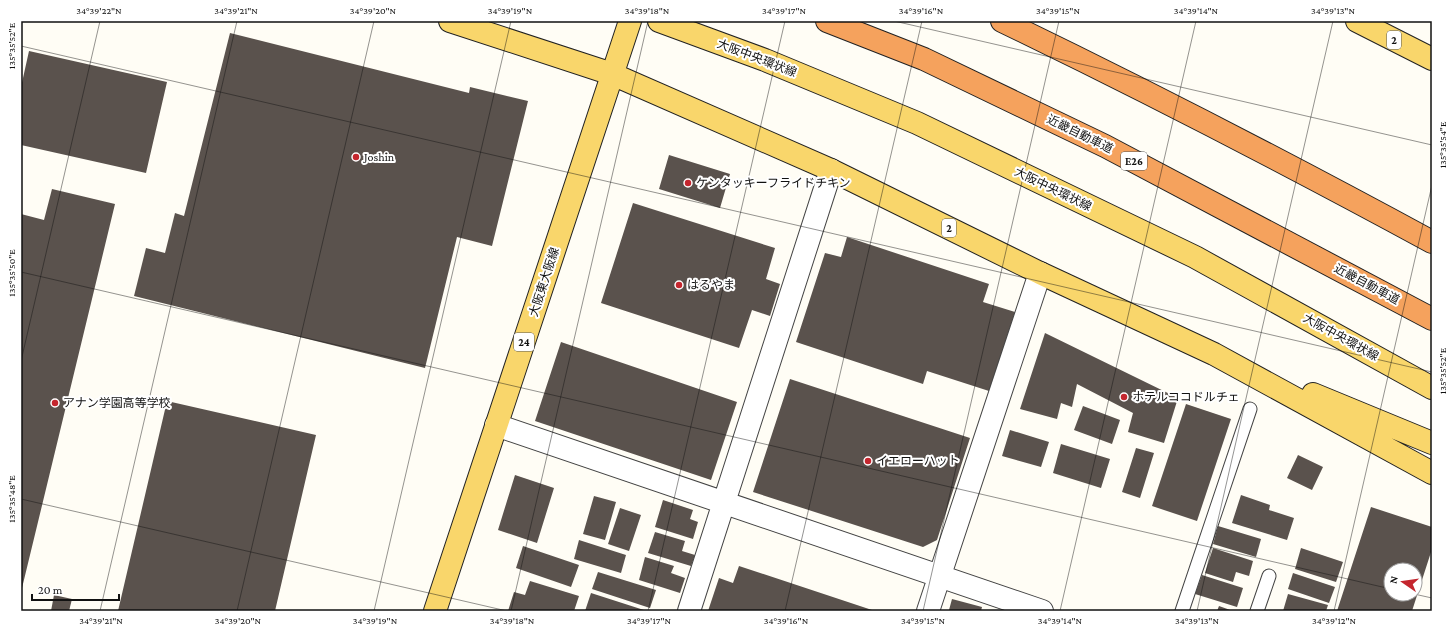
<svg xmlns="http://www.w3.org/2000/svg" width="1453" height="632" viewBox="0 0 1453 632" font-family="'Crimson Pro','Noto Sans JP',serif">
	<rect width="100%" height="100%" fill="#fffdf5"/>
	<path fill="#5a524d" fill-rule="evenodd" d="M230 33 469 93 470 87 528 101 492 246 457 237 425 368 134 296 146 248 165 253 175 213 184 216Z
		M29 51 167 82 146 173 21 145V87Z
		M669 155 730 174 720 208 659 189Z
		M52 189 115 204 22 588 21 214 44 220Z
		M633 203 775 248 766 279 780 284 770 316 752 310 739 348 601 303Z
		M847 237 989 284 983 302 1015 312 989 391 927 371 923 384 796 342 825 253 841 257Z
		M1045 333 1178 398 1164 443 1128 432 1133 413 1077 384 1072 407 1061 403 1057 419 1020 409Z
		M561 342 737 402 711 480 535 421Z
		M790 379 970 438 937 540 923 547 753 492Z
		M167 401 316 435 275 611H118Z
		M1186 404 1231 419 1197 521 1152 506Z
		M1083 406 1120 420 1112 444 1074 430Z
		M1010 430 1049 442 1041 467 1002 456Z
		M1061 444 1110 459 1101 488 1053 473Z
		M1136 448 1154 453 1140 498 1122 492Z
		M1298 455 1323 467 1312 490 1287 478Z
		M515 475 554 488 537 543 498 530Z
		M1241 495 1270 505 1269 510 1294 518 1287 540 1232 523Z
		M594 496 616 502 605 540 583 534Z
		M663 500 693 510 690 519 698 522 693 539 655 527Z
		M1371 507 1432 527V549L1412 611H1337ZM1391 570H1415V594H1391Z
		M620 508 641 515 629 551 608 544Z
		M1218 526 1261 539 1256 557 1213 544Z
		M655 532 685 541 682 551 695 555 691 566 648 553Z
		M579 540 626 555 621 573 574 559Z
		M523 546 579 565 571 587 516 568Z
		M1213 548 1253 561 1249 576 1236 572 1233 582 1205 573Z
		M1301 548 1343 562 1336 582 1295 569Z
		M645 557 674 566 671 573 685 578 680 593 639 580Z
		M739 566 875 611H708L719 578 733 583Z
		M598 572 656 590 650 608 592 589Z
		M1293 573 1335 587 1329 603 1288 589Z
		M1202 575 1243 588 1237 607 1195 594Z
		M530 581 579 596 574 611H508L514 592 525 595Z
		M591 593 647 611H585Z
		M1288 594 1328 605 1326 611H1283Z
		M54 595 72 599 69 611H51Z
		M952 599 982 607 981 611H954L949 610Z
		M1219 606 1233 611H1217Z"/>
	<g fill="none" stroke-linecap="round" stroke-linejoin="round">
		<defs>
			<path id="service" d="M1182 611 1250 409
				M1257 611 1269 576"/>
			<path id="minor" d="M496 425 1042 611
				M689 611 831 170
				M928 611 1040 273"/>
			<path id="primary" d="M450 21 612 74 831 170 1040 273 1214 354 1432 473
				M659 21 765 60 917 123 1195 257 1432 388
				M1357 21 1432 59
				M1313 394 1432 443
				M435 611 630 21"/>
			<path id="motorway" d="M827 21 924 59 1105 146 1432 319
				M1002 21C1147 91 1290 165 1432 242"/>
		</defs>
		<use href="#service" stroke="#444" stroke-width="15"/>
		<use href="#minor" stroke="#444" stroke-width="24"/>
		<use href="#primary" stroke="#222" stroke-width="24"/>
		<use href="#motorway" stroke="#222" stroke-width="24"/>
		<use href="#service" stroke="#fff" stroke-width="13"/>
		<use href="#minor" stroke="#fff" stroke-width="22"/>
		<use href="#primary" stroke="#f9d66b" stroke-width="22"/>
		<use href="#motorway" stroke="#f5a25d" stroke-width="22"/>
	</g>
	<path fill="none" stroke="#111" stroke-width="1" stroke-opacity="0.45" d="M894 21 1432 145M21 46 1432 372M21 272 1391 589M21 361 100 21M21 499 507 611M1414 594 1432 598M100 611 237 21M237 611 374 21M374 611 511 21M511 611 648 21M648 611 785 21M785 611 922 21M923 611 1059 21M1060 611 1196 21M1197 611 1333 21M1334 611 1432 185"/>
	<g fill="#c4262e" stroke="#fff" stroke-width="1.5">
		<circle cx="356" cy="157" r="4"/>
		<circle cx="688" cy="183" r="4"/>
		<circle cx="679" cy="285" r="4"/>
		<circle cx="1124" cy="397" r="4"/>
		<circle cx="55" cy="403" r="4"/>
		<circle cx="868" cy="461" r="4"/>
	</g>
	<g text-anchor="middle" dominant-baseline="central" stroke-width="4" stroke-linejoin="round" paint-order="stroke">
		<g fill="#fff" stroke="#585858" stroke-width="1">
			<rect x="1387" y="31" width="14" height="18" rx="3"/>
			<rect x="1121" y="152" width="26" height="18" rx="3"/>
			<rect x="942" y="219" width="14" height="18" rx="3"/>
			<rect x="514" y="333" width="20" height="18" rx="3"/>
		</g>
		<g font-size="11" font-weight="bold" fill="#111">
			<text x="1394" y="40">2</text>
			<text x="1134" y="161">E26</text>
			<text x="949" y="228">2</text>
			<text x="524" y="342">24</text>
		</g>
		<g font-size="12" fill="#111" stroke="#fff">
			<text transform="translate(757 58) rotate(21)">大阪中央環状線</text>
			<text transform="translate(1080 134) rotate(26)">近畿自動車道</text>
			<text transform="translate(1053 189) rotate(26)">大阪中央環状線</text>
			<text transform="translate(544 282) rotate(-72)">大阪東大阪線</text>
			<text transform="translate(1367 284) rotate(28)">近畿自動車道</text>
			<text transform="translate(1341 337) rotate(29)">大阪中央環状線</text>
		</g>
		<g font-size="12" fill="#111" stroke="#fff" text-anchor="start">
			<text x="364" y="157">Joshin</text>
			<text x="696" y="183">ケンタッキーフライドチキン</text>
			<text x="687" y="285">はるやま</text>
			<text x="1132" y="397">ホテルココドルチェ</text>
			<text x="63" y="403">アナン学園高等学校</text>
			<text x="876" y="461">イエローハット</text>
		</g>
	</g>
	<rect width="1453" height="632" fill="none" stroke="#ffffff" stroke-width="44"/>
	<g transform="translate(1403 582) rotate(283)"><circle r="19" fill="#ffffff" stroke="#a0a0a0"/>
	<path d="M0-3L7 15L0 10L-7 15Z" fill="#c4262e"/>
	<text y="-6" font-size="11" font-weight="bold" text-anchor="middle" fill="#111111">N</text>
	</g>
	<path d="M32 594v6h87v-6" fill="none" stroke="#111111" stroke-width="2"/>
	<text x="38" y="594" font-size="12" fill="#111111" stroke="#ffffff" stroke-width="3" paint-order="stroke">20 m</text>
	<rect x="22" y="22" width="1409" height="588" fill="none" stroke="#111" stroke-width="1.5"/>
	<g font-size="10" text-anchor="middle" fill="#111">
		<text x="99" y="14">34°39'22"N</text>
		<text x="236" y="14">34°39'21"N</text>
		<text x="373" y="14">34°39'20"N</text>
		<text x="510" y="14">34°39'19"N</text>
		<text x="647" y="14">34°39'18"N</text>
		<text x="784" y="14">34°39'17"N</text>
		<text x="921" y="14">34°39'16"N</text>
		<text x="1058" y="14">34°39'15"N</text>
		<text x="1196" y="14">34°39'14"N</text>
		<text x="1333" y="14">34°39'13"N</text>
		<text transform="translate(11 46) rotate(-90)" y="4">135°35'52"E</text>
		<text transform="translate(1442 145) rotate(-90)" y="4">135°35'54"E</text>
		<text transform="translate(11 273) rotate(-90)" y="4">135°35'50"E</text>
		<text transform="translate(1442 371) rotate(-90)" y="4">135°35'52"E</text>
		<text transform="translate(11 499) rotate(-90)" y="4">135°35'48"E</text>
		<text x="101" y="624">34°39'21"N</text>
		<text x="238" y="624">34°39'20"N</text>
		<text x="375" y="624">34°39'19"N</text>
		<text x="512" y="624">34°39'18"N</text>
		<text x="649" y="624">34°39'17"N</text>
		<text x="786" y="624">34°39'16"N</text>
		<text x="923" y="624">34°39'15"N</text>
		<text x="1060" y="624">34°39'14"N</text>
		<text x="1197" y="624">34°39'13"N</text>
		<text x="1334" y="624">34°39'12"N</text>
	</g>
</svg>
